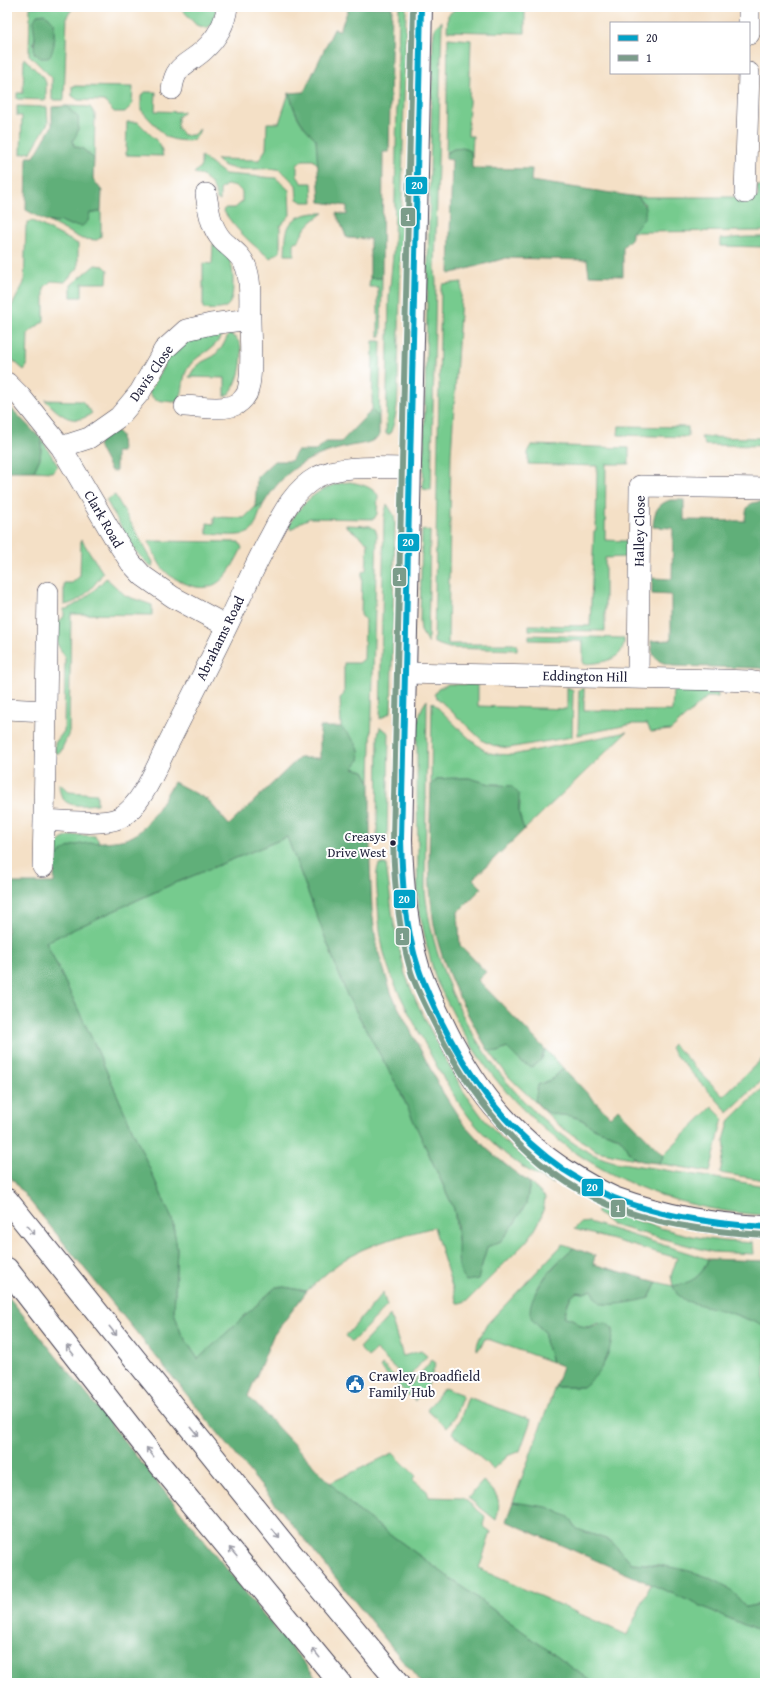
<svg xmlns="http://www.w3.org/2000/svg" width="772" height="1690" viewBox="0 0 772 1690" font-family="'Gentium Book Plus',serif">
	<rect width="100%" height="100%" fill="#fff"/>
	<filter id="ink" filterUnits="userSpaceOnUse"><feTurbulence type="fractalNoise" baseFrequency=".025" numOctaves="2"/><feDisplacementMap in="SourceGraphic" scale="8" xChannelSelector="R" yChannelSelector="G"/><feConvolveMatrix kernelMatrix="1 2 1 2 8 2 1 2 1" color-interpolation-filters="sRGB"/></filter>
	<filter id="wash" filterUnits="userSpaceOnUse"><feTurbulence type="fractalNoise" baseFrequency=".012" numOctaves="4" result="noise"/><feDisplacementMap in="SourceGraphic" scale="16" xChannelSelector="R" yChannelSelector="G"/><feGaussianBlur stdDeviation="0.9" result="paint"/><feColorMatrix in="noise" values="0 0 0 0 0 0 0 0 0 0 0 0 0 0 0 0 0 1.4 0 .05"/><feComposite in="paint" operator="in"/></filter>
	<g filter="url(#wash)">
		<rect width="100%" height="100%" fill="#f4e0c6"/>
		<path fill="#76cb8e" stroke="#4c7664" fill-rule="evenodd" d="M30 7H74L67 16 64 100H52V78L29 55ZM54 23V44L33 45 35 37Z
			M180 7H217L213 22 207 28 196 25Z
			M399 7H406L398 376C398 396 398 415 390 434H386L389 297 394 243Z
			M469 7 525 8V33L447 31 448 15 455 9Z
			M442 21 435 269 436 282 431 490 423 489 433 39 435 27Z
			M448 38 471 40 468 136H473L472 157 470 151 454 149 446 153Z
			M24 58 44 78 46 83V100L17 99V93H23Z
			M72 86 133 87 132 105 125 112H114L104 101 78 100 72 96Z
			M145 92H156L155 111 184 112 178 117V128L183 135H193L200 129C198 134 197 138 192 140 185 142 171 140 165 136L141 110V96Z
			M289 93C295 114 299 124 316 139L319 166 313 160H303L297 165V176L302 183H312L313 202H303L297 199 296 185C291 181 283 170 277 169 260 167 227 175 216 159L259 160 266 149 267 123H279Z
			M17 106 47 107 48 123 31 152 21 154 22 116H17Z
			M66 106 90 107 95 114 94 159 83 149 74 146 70 109Z
			M127 122H138L160 144 163 156 126 155Z
			M201 156 225 174 276 178 289 190 290 215 280 226V252L270 258C252 245 235 229 223 210L226 208H235L242 202V192L236 186 226 185 220 190V201L217 199C213 184 209 177 194 173L201 166Z
			M757 186H765V231L632 232 640 224 645 204 638 197H758Z
			M101 210V237L97 240 82 239 49 222 57 223 61 221 70 225 90 213H95Z
			M314 213H324C311 221 304 227 299 241L294 242V255H285C286 230 285 217 314 213Z
			M33 221 78 244V268L65 282 51 281 44 288V321L28 333 27 366 24 370 7 355V315L24 283 26 226 28 222Z
			M747 237H765V247L720 246V239Z
			M213 244C218 249 225 254 229 259 233 267 233 275 233 283 233 308 227 311 203 309V263L212 264Z
			M95 265 104 266 108 270 107 283H82V297H71V285Z
			M370 278H382L381 336H378V287H369Z
			M462 282 451 454 448 644H517V650L449 648 434 643 441 288 443 284Z
			M222 332C218 350 200 352 190 365 181 376 185 389 179 401L173 402 155 400 149 393C156 380 169 351 183 344 195 337 209 335 222 332Z
			M229 334C233 336 238 339 240 344 245 359 238 389 225 397V378L189 377 194 369 202 362 214 356 222 347Z
			M373 341H381L379 417 372 410Z
			M45 400 82 401 92 413C73 428 59 414 45 400Z
			M619 426 688 427V437L618 435Z
			M701 437 765 438V446L705 445Z
			M42 440 58 466 52 472 34 471 40 458Z
			M532 445 629 448V464H606L605 540 626 541V557L605 558V631L529 630V625L590 626 594 531 596 530 597 466 528 464V452Z
			M350 482C360 484 371 486 378 495L377 514 374 519 310 518 301 522 291 530 289 525C302 501 322 484 350 482Z
			M115 495 153 562 152 568 135 551 106 500Z
			M387 504 394 515 395 523 391 712 380 719 384 516Z
			M263 505C259 513 257 522 253 529 246 539 218 534 207 534V523L214 524V517L244 518 255 507Z
			M345 525 370 526 375 529 377 534 370 782 364 771 353 768 359 760 352 738 341 727 340 698 344 694V663H359L364 659 365 620 361 615 362 572 366 570 368 543Z
			M762 529H765V579L762 568Z
			M422 530 430 531 428 643 421 631 420 622Z
			M81 539 103 573C94 586 81 603 64 605V583H72L80 576Z
			M150 541 239 542 242 548C229 574 216 599 182 582 176 579 169 576 164 570 158 563 154 552 149 543Z
			M106 578 126 596 152 605V615L71 614 69 733 60 753H55V743L64 731 65 657 57 644 59 622 64 616V609H67C83 601 94 591 106 578Z
			M529 635 624 638C626 661 600 663 583 664V641L529 640Z
			M448 684 478 685V706L567 709V687L573 690 572 737 508 748 495 746 483 741 434 695 438 689Z
			M584 688V710L672 711 673 690H718V697H707L671 730 651 732 647 724H633L578 735 579 690Z
			M427 700 425 890C434 981 483 1072 555 1129 575 1145 589 1155 615 1162L765 1186V1215C645 1209 539 1149 473 1048 462 1032 454 1015 445 998 442 991 437 984 435 976 429 956 424 934 420 914 416 891 418 868 418 846 417 808 417 771 417 734 418 721 419 710 427 700Z
			M432 702C444 713 477 749 490 753 497 755 505 754 512 755L627 732 524 830 519 814 520 802 499 784H490L469 778 438 779 431 785Z
			M380 727 389 733 387 839 377 840 378 735Z
			M59 783 69 792 97 794V804C77 806 59 809 59 783Z
			M78 835 95 836 101 844C80 844 66 842 55 862 56 842 56 838 78 835Z
			M287 837 347 995 399 1089 454 1209 458 1241 478 1279 487 1247 501 1241 514 1224 526 1204 530 1183 545 1197C544 1216 537 1229 525 1243L468 1300 461 1303H457L434 1227C403 1236 368 1243 342 1261 329 1270 318 1281 307 1291 297 1290 285 1286 276 1287L198 1359 181 1333 174 1312 177 1248 172 1219 94 1043 46 942 168 886Z
			M379 864H386L393 919 405 974 416 1001 444 1057 464 1092 483 1118 505 1142 546 1174 553 1184C530 1173 509 1159 491 1141 461 1114 440 1073 422 1038 407 1009 390 980 383 949 380 935 379 920 378 906 378 894 374 876 379 864Z
			M673 1044 723 1096 765 1056V1078L728 1112 677 1057 670 1048Z
			M507 1048 521 1062 542 1059 545 1049 563 1068 553 1079 538 1085 558 1115H568L582 1120 596 1129 616 1136 624 1142 628 1151 636 1159 597 1151 561 1127 509 1077 488 1050 498 1052Z
			M765 1086V1180L720 1173 725 1148 724 1140 730 1120Z
			M712 1107 723 1118 710 1172 657 1163 662 1160 663 1155Z
			M601 1209C637 1221 684 1237 722 1241 732 1242 742 1242 753 1243L754 1254 712 1252 612 1225 596 1212Z
			M589 1222 708 1259C702 1277 692 1283 673 1286L731 1313 765 1326V1603L746 1607 728 1587 661 1565 631 1563 611 1541 577 1529 513 1502 555 1387H583C597 1367 611 1354 613 1329L598 1323C577 1334 581 1318 564 1317 568 1307 567 1298 577 1292L584 1293 592 1290 603 1304 649 1298 657 1282 673 1286 671 1276 677 1258 574 1229 580 1223Z
			M563 1244 574 1248C560 1258 541 1278 535 1294 533 1300 537 1318 538 1326L545 1332V1341L552 1362 485 1338 481 1347 477 1350C476 1342 483 1332 487 1324Z
			M383 1293 387 1306 352 1342 346 1336Z
			M390 1315 403 1356 421 1351 427 1356 409 1377H404L376 1350 368 1357 359 1348Z
			M432 1360 436 1363 427 1388 415 1401 380 1368 382 1365 408 1388Z
			M444 1388 463 1395 455 1416 447 1428 427 1410Z
			M468 1397 531 1420 520 1451 507 1456 493 1469 452 1433 460 1420Z
			M393 1453 416 1476 413 1480 427 1491 429 1497 463 1498 485 1516 483 1526 491 1532 479 1569 627 1635 651 1584 765 1634V1683H593L353 1507 330 1483Z
			M483 1481C498 1494 502 1500 496 1520L468 1498Z"/>
		<path fill="#60af79" stroke="#41685a" d="M349 7H392L389 152H383L382 278H370V239L347 238 336 213 347 215V206L320 202 316 139C299 123 296 115 289 93L304 92 334 29 340 30Z
			M44 14 49 17 54 23V44L52 52 48 58H41L34 53 35 37 33 22 37 15Z
			M66 106 78 117C79 125 79 133 73 140L74 146 83 149 94 159 93 179 102 191 101 210 95 213H90L88 221 82 226 70 225 61 221C50 226 36 215 26 210L27 157H34L52 126V107Z
			M463 148 470 151 472 157V168L532 169 531 181 638 197C652 212 644 220 632 232V238L623 247V276L589 275 587 260 506 258 449 274 452 160 446 159V153L454 149Z
			M7 404 42 440 40 458 34 471H7Z
			M372 410 379 417V437C369 444 361 444 350 446 308 456 285 468 263 505L255 507 257 477 274 461H291L297 451H315L326 442H341Z
			M117 431 121 435 122 452H116V471H111L98 446 101 440Z
			M670 500H684V520L745 521C746 506 748 501 765 502V529H762V568L765 579V670L759 668 673 666C656 661 652 659 651 641L671 640V595L652 594V578L672 579 673 528 653 527C654 513 656 505 670 500Z
			M320 727H341C349 735 363 747 359 760 358 763 355 766 353 768L364 771 370 782V863L372 910 377 948 392 995 442 1091 462 1122 487 1149 512 1170 530 1183 526 1204 514 1224 501 1241 487 1247 478 1279 466 1281C455 1266 459 1255 458 1238 458 1228 456 1219 454 1209L399 1089 347 995 287 837 168 886 46 942 94 1043 172 1219 177 1248 174 1312 181 1333 198 1359 276 1287C285 1286 297 1290 307 1291L273 1336 248 1396 353 1507 593 1683H421L7 1173V883H54C55 877 53 868 55 862 64 834 111 848 133 836 147 829 165 796 174 782L208 800 229 825 299 758H320Z
			M453 778H469L490 784 511 786 519 794V814L524 830 473 879 482 888 458 912 460 945 486 972 478 980 545 1049C542 1059 540 1063 531 1067L521 1062 507 1048 498 1052 488 1050C463 1007 437 960 432 910 427 869 430 826 431 785L438 779Z
			M563 1068 610 1117 618 1109 663 1155 662 1160 657 1163C651 1162 642 1162 636 1159 627 1154 626 1142 617 1136 610 1133 603 1132 596 1129 591 1127 586 1122 581 1119 561 1111 549 1121 535 1100L538 1085 553 1079Z
			M574 1248 595 1256 593 1264 657 1282 649 1298C640 1301 609 1307 601 1303 596 1299 595 1296 592 1290L584 1293 577 1292C567 1298 567 1307 564 1317 576 1318 576 1325 584 1327 591 1329 598 1323 606 1323L613 1329C612 1344 607 1362 597 1374 593 1379 588 1383 583 1387H555L562 1366 552 1362 545 1341V1332C541 1328 535 1324 532 1319 521 1300 559 1258 574 1248Z
			M708 1259 765 1261V1326L731 1313 686 1301 677 1294 673 1286C691 1283 702 1277 708 1259Z
			M7 1295 258 1608 321 1683H7Z
			M513 1502 547 1507 569 1517 577 1529 611 1541 631 1563C663 1565 699 1569 727 1587 734 1591 740 1601 746 1607L765 1603V1634L506 1521Z"/>
	</g>
	<g filter="url(#ink)">
		<g fill="none" stroke-linecap="round" stroke-linejoin="round">
			<defs>
				<path id="minor" d="M749 34V7
					M172 89C175 64 188 65 204 50 217 38 225 24 227 7
					M745 193 749 73
					M206 194C209 211 210 226 222 240 230 248 242 255 246 267 252 283 249 302 250 319
					M7 383 20 396 61 447 114 537 131 563 143 576 173 597 227 626
					M61 447 89 438 119 417 140 392 164 350 186 330 211 324 250 319C250 338 253 372 248 390 247 395 242 401 237 404 223 411 201 407 185 406
					M48 592 44 820C63 821 102 826 119 818 139 809 155 771 164 752 185 710 206 669 226 628 240 599 253 569 268 541 281 517 292 491 317 477 342 464 381 468 409 468
					M405 673 720 680 749 681 765 684
					M638 677 640 486 765 488
					M7 709 45 711
					M43 867 44 820"/>
				<path id="tertiary" d="M421 7 401 839C402 883 406 928 419 970 425 987 433 1004 441 1020 471 1084 509 1135 569 1173 583 1182 598 1191 614 1198 664 1216 712 1225 765 1227"/>
				<path id="trunk" d="M7 1200 304 1569 399 1683
					M7 1269 152 1455 340 1683"/>
			</defs>
			<use href="#minor" stroke="#423e50" stroke-width="22"/>
			<use href="#tertiary" stroke="#423e50" stroke-width="24"/>
			<use href="#trunk" stroke="#423e50" stroke-width="24"/>
			<use href="#minor" stroke="#fff" stroke-width="21"/>
			<use href="#tertiary" stroke="#fff" stroke-width="22"/>
			<use href="#trunk" stroke="#fff" stroke-width="22"/>
			<defs>
				<path id="bus-1" d="M421 7 401 839C402 883 405 928 419 970 425 988 434 1006 442 1023 473 1084 508 1131 564 1170 580 1180 597 1191 614 1198 662 1217 714 1224 765 1227"/>
				<path id="bus-2" d="M413 7 393 839C394 883 398 929 411 972 417 991 427 1009 436 1027 474 1104 529 1170 609 1205 657 1225 713 1232 765 1235"/>
			</defs>
			<use href="#bus-1" stroke="#fff" stroke-width="9"/>
			<use href="#bus-2" stroke="#fff" stroke-width="9"/>
			<use href="#bus-1" stroke="#02a2c7" stroke-width="6"/>
			<use href="#bus-2" stroke="#7b9c8a" stroke-width="6"/>
		</g>
		<defs><path id="oneway-shaft" d="M-6 0H5M1.5-3L5.5 0L1.5 3" fill="none" stroke-width="1.6" stroke-linecap="round" stroke-linejoin="round"/></defs>
		<g stroke="#9c9ca7">
			<use href="#oneway-shaft" transform="translate(31 1230) rotate(51)"/>
			<use href="#oneway-shaft" transform="translate(113 1331) rotate(51)"/>
			<use href="#oneway-shaft" transform="translate(70 1350) rotate(-128)"/>
			<use href="#oneway-shaft" transform="translate(195 1432) rotate(51)"/>
			<use href="#oneway-shaft" transform="translate(150 1452) rotate(-128)"/>
			<use href="#oneway-shaft" transform="translate(276 1534) rotate(52)"/>
			<use href="#oneway-shaft" transform="translate(233 1552) rotate(-130)"/>
			<use href="#oneway-shaft" transform="translate(316 1653) rotate(-129)"/>
		</g>
	</g>
	<defs>
		<symbol id="civic-disc" viewBox="-11 -11 22 22"><circle r="9.5" fill="#1f6fb2" stroke="#fff"/><path d="M-.6-6.5H3V-4.5H.6V-3L4-1V1h2V6H-6V1h2V-1L-.6-3ZM-1.2 2.5V6h2.4V2.5Z" fill="#fff"/></symbol>
	</defs>
	<g fill-rule="evenodd">
		<use href="#civic-disc" x="344" y="1373" width="22" height="22"/>
	</g>
	<circle fill="#22223b" stroke="#fff" stroke-width="1.5" cx="393" cy="843" r="3.5"/>
	<g text-anchor="middle" dominant-baseline="central" stroke-width="4" stroke-linejoin="round" paint-order="stroke">
		<g font-size="13" fill="#22223b" stroke="#fff" text-anchor="end">
			<text x="386" y="836">Creasys<tspan x="386" dy="16">Drive West</tspan></text>
		</g>
		<g font-size="14" fill="#22223b" stroke="#fff">
			<text transform="translate(151 373) rotate(-55)">Davis Close</text>
			<text transform="translate(104 519) rotate(60)">Clark Road</text>
			<text transform="translate(639 531) rotate(-89)">Halley Close</text>
			<text transform="translate(220 638) rotate(-64)">Abrahams Road</text>
			<text transform="translate(585 676) rotate(1)">Eddington Hill</text>
		</g>
		<g font-size="14" fill="#22223b" stroke="#fff" text-anchor="start">
			<text x="369" y="1376">Crawley Broadfield<tspan x="369" dy="16">Family Hub</tspan></text>
		</g>
	</g>
	<g stroke="#fff" stroke-width="1.5">
		<rect x="405" y="176" width="23" height="19" rx="4" fill="#02a2c7"/>
		<rect x="400" y="207" width="16" height="20" rx="4" fill="#7b9c8a"/>
		<rect x="397" y="533" width="23" height="19" rx="4" fill="#02a2c7"/>
		<rect x="392" y="567" width="15" height="20" rx="4" fill="#7b9c8a"/>
		<rect x="393" y="889" width="23" height="20" rx="4" fill="#02a2c7"/>
		<rect x="395" y="927" width="15" height="19" rx="4" fill="#7b9c8a"/>
		<rect x="581" y="1178" width="23" height="19" rx="4" fill="#02a2c7"/>
		<rect x="610" y="1199" width="16" height="19" rx="4" fill="#7b9c8a"/>
	</g>
	<g font-size="11" text-anchor="middle" font-weight="bold" fill="#fff">
		<text x="417" y="189">20</text>
		<text x="408" y="221">1</text>
		<text x="408" y="546">20</text>
		<text x="399" y="581">1</text>
		<text x="404" y="903">20</text>
		<text x="402" y="940">1</text>
		<text x="592" y="1191">20</text>
		<text x="618" y="1212">1</text>
	</g>
	<rect width="772" height="1690" fill="none" stroke="#fff" stroke-width="24"/>
	<rect x="610" y="22" width="140" height="52" fill="#ffffff" stroke="#a7a7b1"/>
	<rect x="618" y="35" width="20" height="6" fill="#02a2c7" stroke="#a7a7b1"/>
	<text x="646" y="42" font-size="12" fill="#22223b">20</text>
	<rect x="618" y="55" width="20" height="6" fill="#7b9c8a" stroke="#a7a7b1"/>
	<text x="646" y="62" font-size="12" fill="#22223b">1</text>
</svg>
